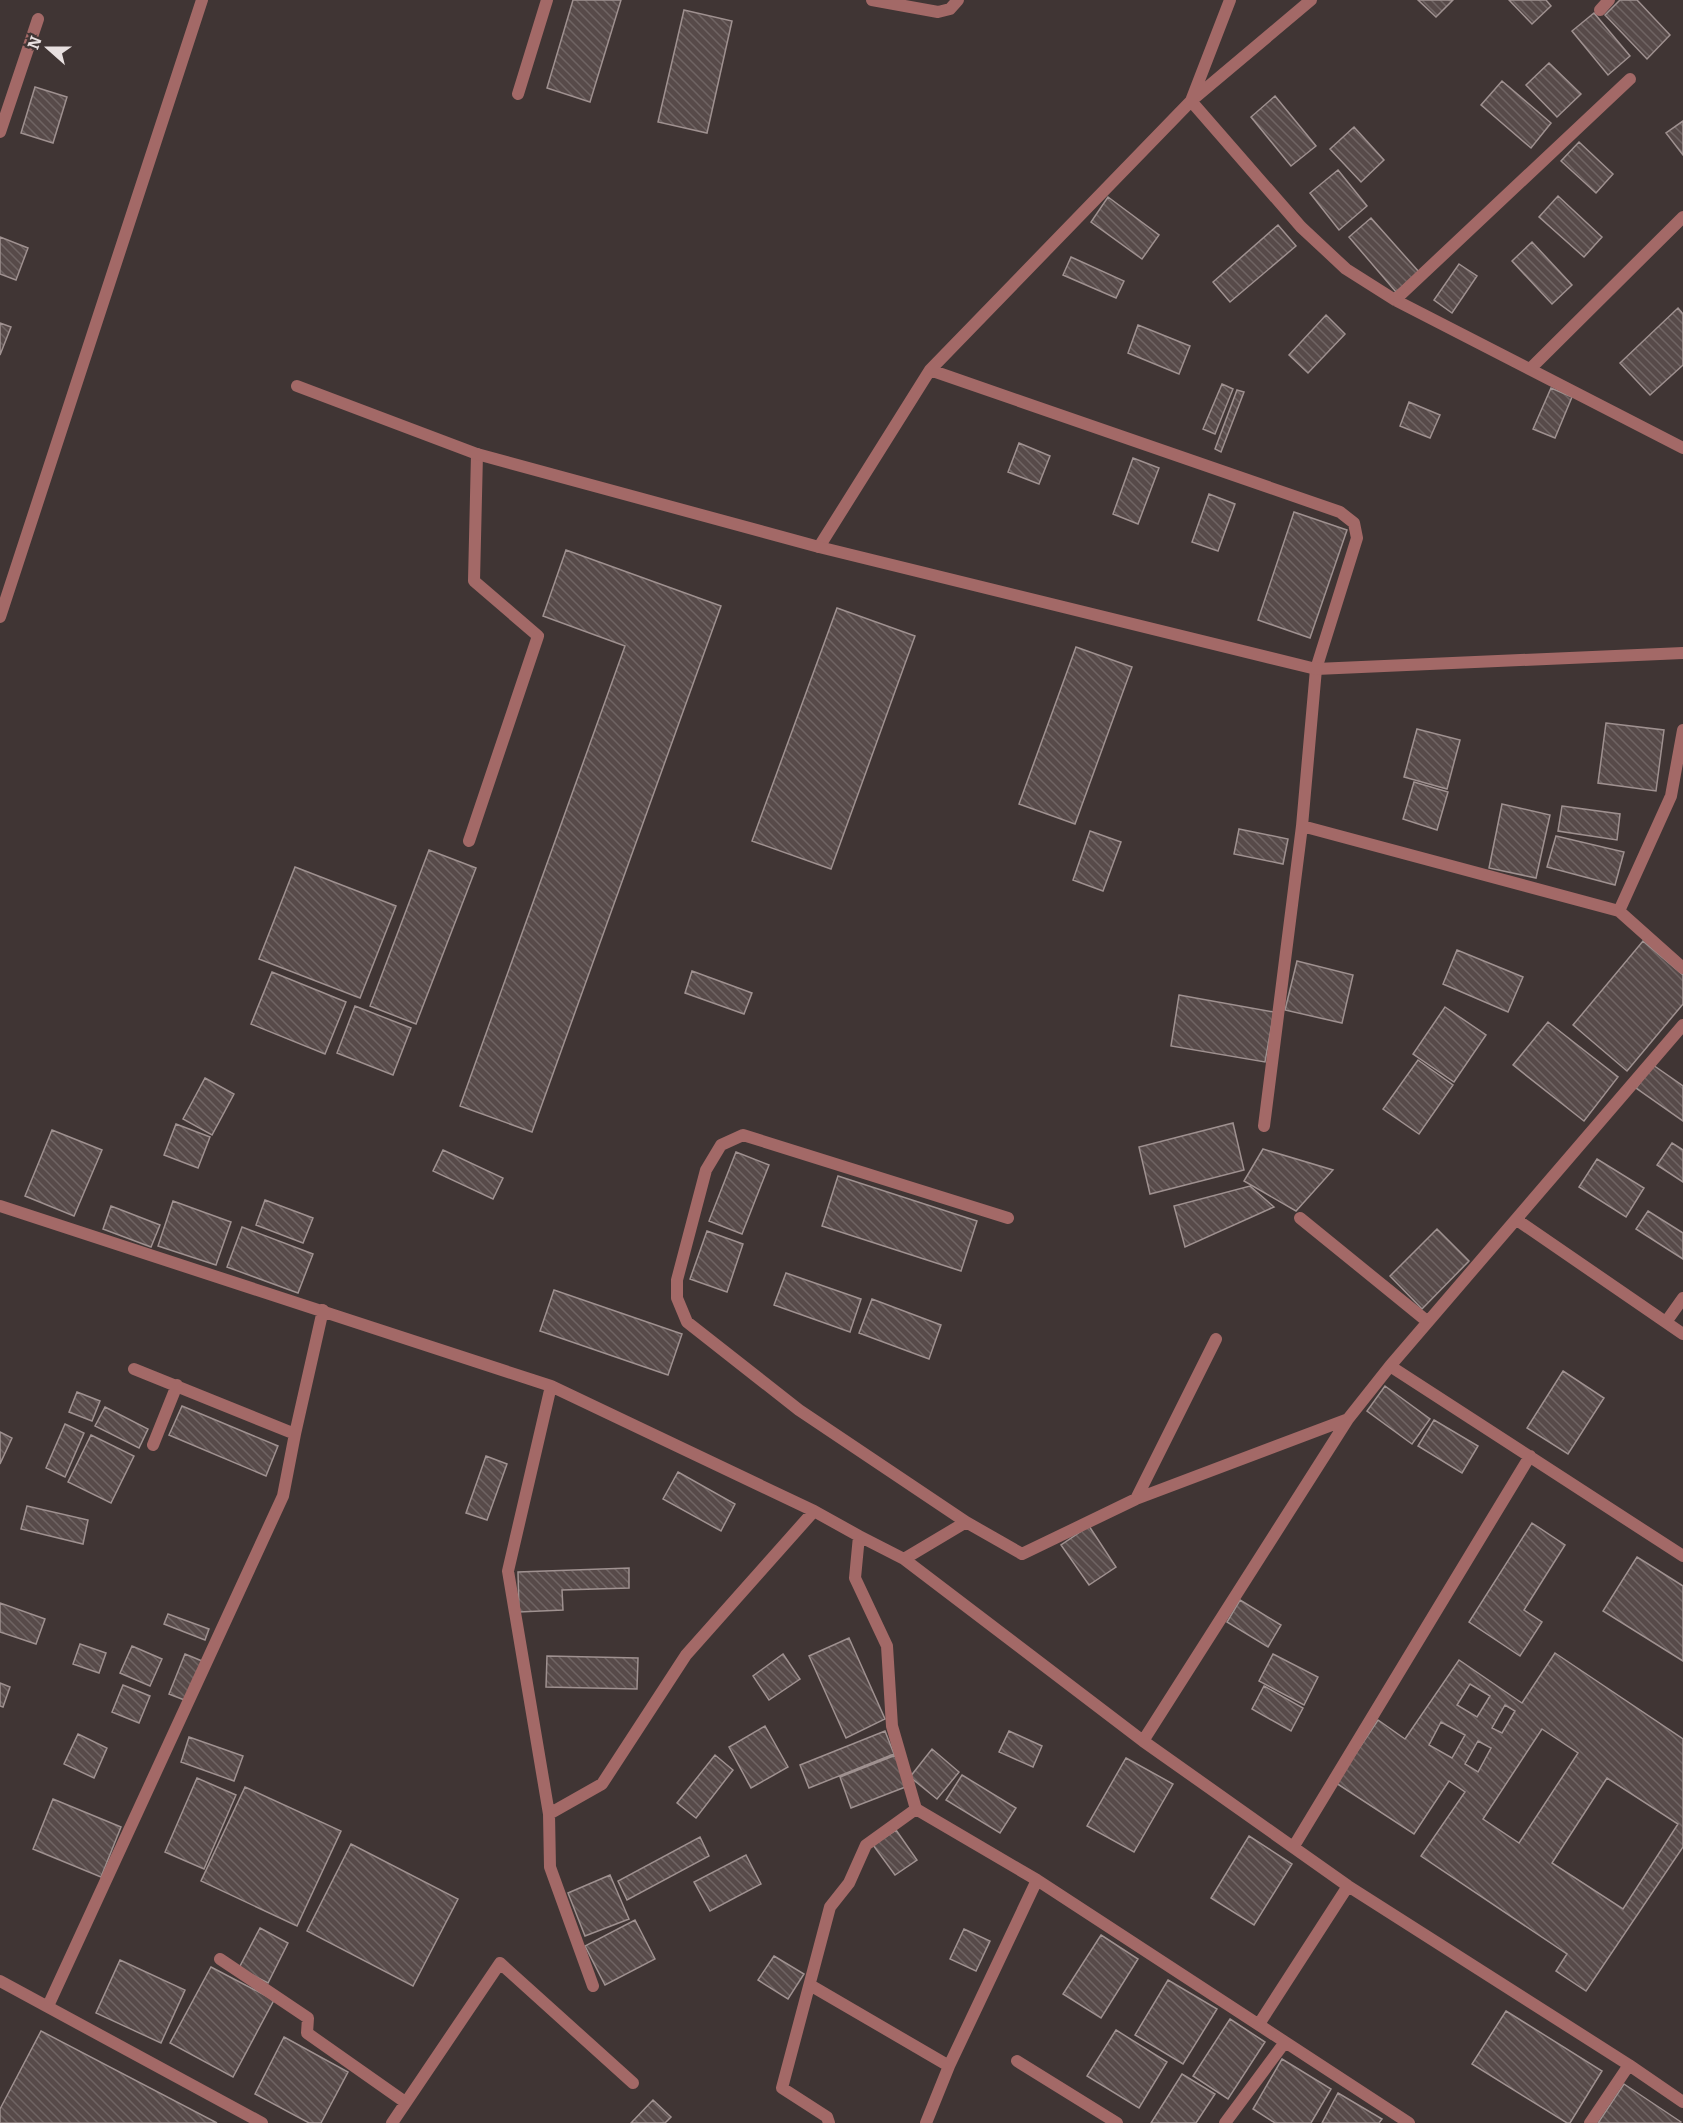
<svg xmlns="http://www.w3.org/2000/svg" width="1683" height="2123" viewBox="0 0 1683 2123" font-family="Bitter,serif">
	<defs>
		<pattern id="building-back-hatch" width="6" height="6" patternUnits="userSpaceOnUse" patternTransform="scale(1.5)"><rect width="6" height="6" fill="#574a49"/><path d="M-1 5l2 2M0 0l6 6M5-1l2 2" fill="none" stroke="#6f6463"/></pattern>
	</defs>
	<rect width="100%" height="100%" fill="#403534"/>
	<path fill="url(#building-back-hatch)" stroke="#9f9190" stroke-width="1.5" fill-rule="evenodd" d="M573 0H621L590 102 547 88Z
		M1418 0H1453L1436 17Z
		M1509 0H1546L1551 6 1532 24Z
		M1620 0H1637L1670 35 1647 59 1605 15Z
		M684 10 732 21 707 133 658 122Z
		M1594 13 1630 56 1608 75 1572 31Z
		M1549 63 1581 94 1557 117 1526 85Z
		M1502 81 1551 123 1531 148 1481 105Z
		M35 87 67 97 53 143 21 133Z
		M1275 96 1316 146 1291 166 1251 117Z
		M1683 121V155L1666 133Z
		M1354 127 1384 160 1361 182 1330 149Z
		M1579 142 1613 174 1596 193 1561 161Z
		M1338 170 1367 206 1339 230 1310 193Z
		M1558 196 1602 237 1584 257 1539 217Z
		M1108 197 1159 235 1142 259 1091 222Z
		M1371 218 1419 272 1396 292 1349 237Z
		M1278 225 1296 246 1230 302 1213 282Z
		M0 237 28 248 16 280 0 274Z
		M1532 242 1572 285 1552 304 1512 261Z
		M1071 257 1124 281 1116 298 1063 275Z
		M1459 264 1477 276 1452 313 1434 300Z
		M1678 308 1683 314V365L1650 395 1620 363Z
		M1326 315 1345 334 1308 373 1289 355Z
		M0 323 11 327 0 355Z
		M1138 325 1190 346 1179 374 1128 353Z
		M1222 384 1233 389 1215 434 1203 429Z
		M1551 388 1572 397 1555 438 1533 429Z
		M1237 390 1244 392 1221 452 1215 449Z
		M1409 402 1440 415 1430 438 1400 426Z
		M1019 443 1050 456 1039 484 1008 472Z
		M1133 458 1159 468 1138 524 1113 514Z
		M1209 494 1235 504 1218 551 1192 542Z
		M1294 512 1347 530 1310 638 1258 620Z
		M566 550 721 606 532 1132 460 1106 625 646 543 616Z
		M837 608 915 636 831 869 752 841Z
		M1076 647 1132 667 1075 824 1019 804Z
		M1606 723 1664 730 1656 791 1598 783Z
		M1417 729 1460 740 1447 789 1404 777Z
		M1414 782 1448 792 1437 830 1403 819Z
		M1502 804 1550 815 1536 878 1489 868Z
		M1562 806 1620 814 1617 840 1558 831Z
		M1239 829 1288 839 1283 864 1234 854Z
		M1090 831 1121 842 1103 891 1073 880Z
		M1556 836 1624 852 1615 885 1547 867Z
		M429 850 476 868 416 1024 370 1006Z
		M295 867 396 906 360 998 259 959Z
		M1643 941 1683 975V1004L1627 1071 1573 1025Z
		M1457 950 1523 977 1508 1012 1443 984Z
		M1297 961 1353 975 1342 1023 1285 1010Z
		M692 971 752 993 744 1014 685 993Z
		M272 972 346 1002 325 1054 251 1024Z
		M1179 995 1274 1012 1265 1062 1171 1046Z
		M355 1006 411 1028 393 1075 337 1053Z
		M1445 1007 1486 1035 1454 1082 1413 1054Z
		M1548 1022 1618 1077 1584 1121 1513 1065Z
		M1418 1060 1453 1085 1419 1134 1383 1109Z
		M1653 1065 1683 1086V1121L1636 1088Z
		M205 1078 234 1094 212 1135 183 1119Z
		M1233 1123 1244 1170 1150 1194 1139 1147Z
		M176 1124 210 1137 198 1168 164 1155Z
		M52 1130 102 1150 74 1216 25 1196Z
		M1672 1143 1683 1150V1182L1657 1165Z
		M1263 1149 1333 1170 1296 1211 1244 1181Z
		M443 1150 503 1178 493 1199 433 1171Z
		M736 1152 769 1165 742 1234 709 1221Z
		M1597 1159 1644 1188 1626 1217 1579 1187Z
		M838 1176 977 1221 961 1271 822 1226Z
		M1250 1186 1274 1207 1185 1247 1174 1206Z
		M265 1200 313 1218 303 1243 256 1225Z
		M173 1201 231 1222 216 1265 158 1246Z
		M111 1206 160 1225 151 1247 103 1229Z
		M1648 1211 1683 1233V1259L1636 1229Z
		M242 1227 313 1254 298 1293 227 1267Z
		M1437 1229 1469 1261 1422 1309 1390 1276Z
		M707 1231 743 1244 727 1292 690 1279Z
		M786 1273 861 1299 850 1332 774 1305Z
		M554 1290 682 1334 668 1375 540 1331Z
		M872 1299 941 1325 929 1359 859 1333Z
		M1563 1371 1604 1398 1568 1454 1527 1428Z
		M1385 1386 1430 1419 1412 1444 1367 1411Z
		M77 1392 100 1401 92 1421 69 1412Z
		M182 1406 278 1446 266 1476 169 1435Z
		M105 1407 148 1429 139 1448 95 1426Z
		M1434 1420 1478 1446 1462 1473 1418 1446Z
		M65 1424 84 1433 65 1477 46 1468Z
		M0 1432 12 1438 0 1464Z
		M91 1435 134 1456 111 1503 68 1482Z
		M486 1456 507 1464 487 1520 466 1513Z
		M678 1472 735 1504 721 1531 663 1499Z
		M27 1506 88 1520 83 1544 21 1529Z
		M1532 1523 1565 1545 1524 1610 1542 1622 1520 1656 1469 1622Z
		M1089 1526 1116 1567 1089 1585 1061 1545Z
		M1637 1557 1683 1586V1661L1603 1611Z
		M629 1568V1588L562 1590 563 1610 519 1612 518 1572Z
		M1240 1600 1281 1625 1268 1647 1227 1622Z
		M0 1603 45 1619 36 1644 0 1632Z
		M168 1614 209 1629 205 1640 164 1624Z
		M849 1638 885 1719 846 1738 809 1656Z
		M80 1644 106 1653 99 1673 73 1664Z
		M132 1646 162 1659 150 1686 120 1673Z
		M1555 1653 1683 1739V1847L1586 1991 1556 1971 1567 1954 1421 1856 1465 1792 1449 1781 1414 1834 1336 1783 1378 1720 1405 1739 1459 1660 1522 1703ZM1470 1684 1490 1696 1477 1717 1457 1705ZM1505 1705 1515 1711 1502 1733 1492 1728ZM1441 1722 1465 1735 1452 1758 1429 1745ZM1542 1729 1578 1753 1519 1843 1483 1819ZM1478 1741 1491 1748 1478 1772 1465 1764ZM1607 1778 1678 1824 1623 1909 1552 1863Z
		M185 1654 202 1661 187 1701 169 1694Z
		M783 1654 800 1679 769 1700 753 1676Z
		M1273 1654 1318 1677 1304 1705 1259 1681Z
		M547 1656 638 1658 637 1689 546 1687Z
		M0 1683 10 1687 3 1707 0 1706Z
		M123 1685 150 1696 139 1723 112 1712Z
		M1264 1686 1303 1708 1291 1731 1252 1709Z
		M765 1726 788 1767 751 1788 729 1747Z
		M885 1731 894 1754 809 1788 800 1765Z
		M1009 1731 1042 1746 1033 1767 999 1752Z
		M78 1734 107 1748 94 1778 64 1764Z
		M189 1737 243 1756 234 1781 181 1762Z
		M932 1749 959 1772 937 1799 910 1777Z
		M715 1755 733 1770 696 1818 677 1803Z
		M896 1755 908 1786 851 1808 840 1777Z
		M1126 1758 1173 1784 1134 1852 1087 1826Z
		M962 1775 1016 1808 1000 1833 946 1800Z
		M197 1778 236 1795 204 1869 165 1852Z
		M245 1787 341 1831 297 1926 201 1881Z
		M53 1799 121 1827 101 1877 33 1849Z
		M896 1830 917 1860 895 1875 873 1845Z
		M1249 1836 1292 1864 1254 1925 1211 1898Z
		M700 1837 709 1856 627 1900 618 1881Z
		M351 1844 458 1899 413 1986 307 1931Z
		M746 1855 761 1884 710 1911 694 1882Z
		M610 1875 629 1919 585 1936 568 1893Z
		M635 1920 655 1959 605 1985 585 1946Z
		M260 1928 288 1943 268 1983 239 1968Z
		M964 1929 990 1941 976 1971 950 1959Z
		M1101 1935 1138 1959 1101 2018 1063 1994Z
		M774 1956 804 1974 788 1999 758 1980Z
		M120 1960 185 1990 161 2043 96 2013Z
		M211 1967 274 2000 233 2077 170 2043Z
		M1168 1980 1217 2009 1183 2064 1135 2035Z
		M1506 2011 1602 2071 1570 2123H1567L1472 2064Z
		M1230 2019 1265 2042 1228 2099 1193 2076Z
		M1116 2030 1167 2062 1139 2108 1087 2076Z
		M41 2031 217 2123H0V2109Z
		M284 2037 348 2072 321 2123H309L255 2094Z
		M1282 2059 1331 2089 1311 2123H1275L1253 2109Z
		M1182 2074 1215 2094 1196 2123H1151Z
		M1624 2084 1681 2122 1680 2123H1598Z
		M1338 2093 1382 2119 1379 2123H1322Z
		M653 2100 671 2117 665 2123H631Z"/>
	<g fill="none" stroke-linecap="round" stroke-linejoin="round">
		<path stroke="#a36967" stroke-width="12" d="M469 841 538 636 474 581 477 454"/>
		<path stroke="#a36967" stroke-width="12" d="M872 0 938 12 950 9 958 0
			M1230 0 1191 101 1301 227 1346 269 1395 300 1683 448
			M1600 10 1609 0
			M518 94 547 0
			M0 132 38 19
			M1395 300 1630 79
			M1530 369 1683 217
			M930 370 1340 512 1354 523 1357 538 1316 669 1302 826 1264 1126
			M819 547 930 370 1191 101 1311 0
			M0 617 202 0
			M1302 826 1619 911 1683 968
			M1619 911 1671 796 1683 730
			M0 1206 551 1386 814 1511 859 1536 904 1559 1143 1741 1348 1886 1629 2065 1683 2102
			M1300 1218 1428 1322
			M1517 1220 1683 1334
			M1666 1322 1683 1298
			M1390 1366 1683 1556
			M134 1369 295 1434
			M551 1386 508 1571 549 1814 550 1867 593 1986
			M153 1445 177 1385
			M1136 1499 1216 1339
			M966 1522 799 1410 687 1322 677 1298V1280L706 1170 721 1145 743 1135 1008 1218
			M859 1536 855 1578 887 1646 892 1726 916 1809 1037 1880 1409 2123
			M904 1559 966 1522 1022 1554 1136 1499 1348 1419
			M1143 1741 1348 1419 1390 1366 1683 1025
			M549 1814 602 1784 686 1655 814 1511
			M1294 1846 1530 1456
			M220 1959 308 2018 307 2033 405 2102
			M0 1981 262 2123
			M810 1985 949 2066
			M48 2006 283 1496 295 1434 323 1310
			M1259 2024 1348 1886
			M1017 2061 1117 2123
			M392 2123 500 1963 633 2083
			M829 2123 827 2117 782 2088 830 1907 849 1883 866 1845 916 1809
			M926 2123 949 2066 1037 1880
			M1225 2123 1285 2042
			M1590 2123 1629 2065"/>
		<path stroke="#a36967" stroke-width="12" d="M297 386 477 454 819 547 1316 669 1683 653"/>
	</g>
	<g transform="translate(48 48) rotate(291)" stroke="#403534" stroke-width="4.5" paint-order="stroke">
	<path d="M0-4.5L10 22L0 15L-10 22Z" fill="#e8e0e0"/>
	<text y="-9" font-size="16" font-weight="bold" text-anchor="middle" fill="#e8e0e0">N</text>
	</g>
</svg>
